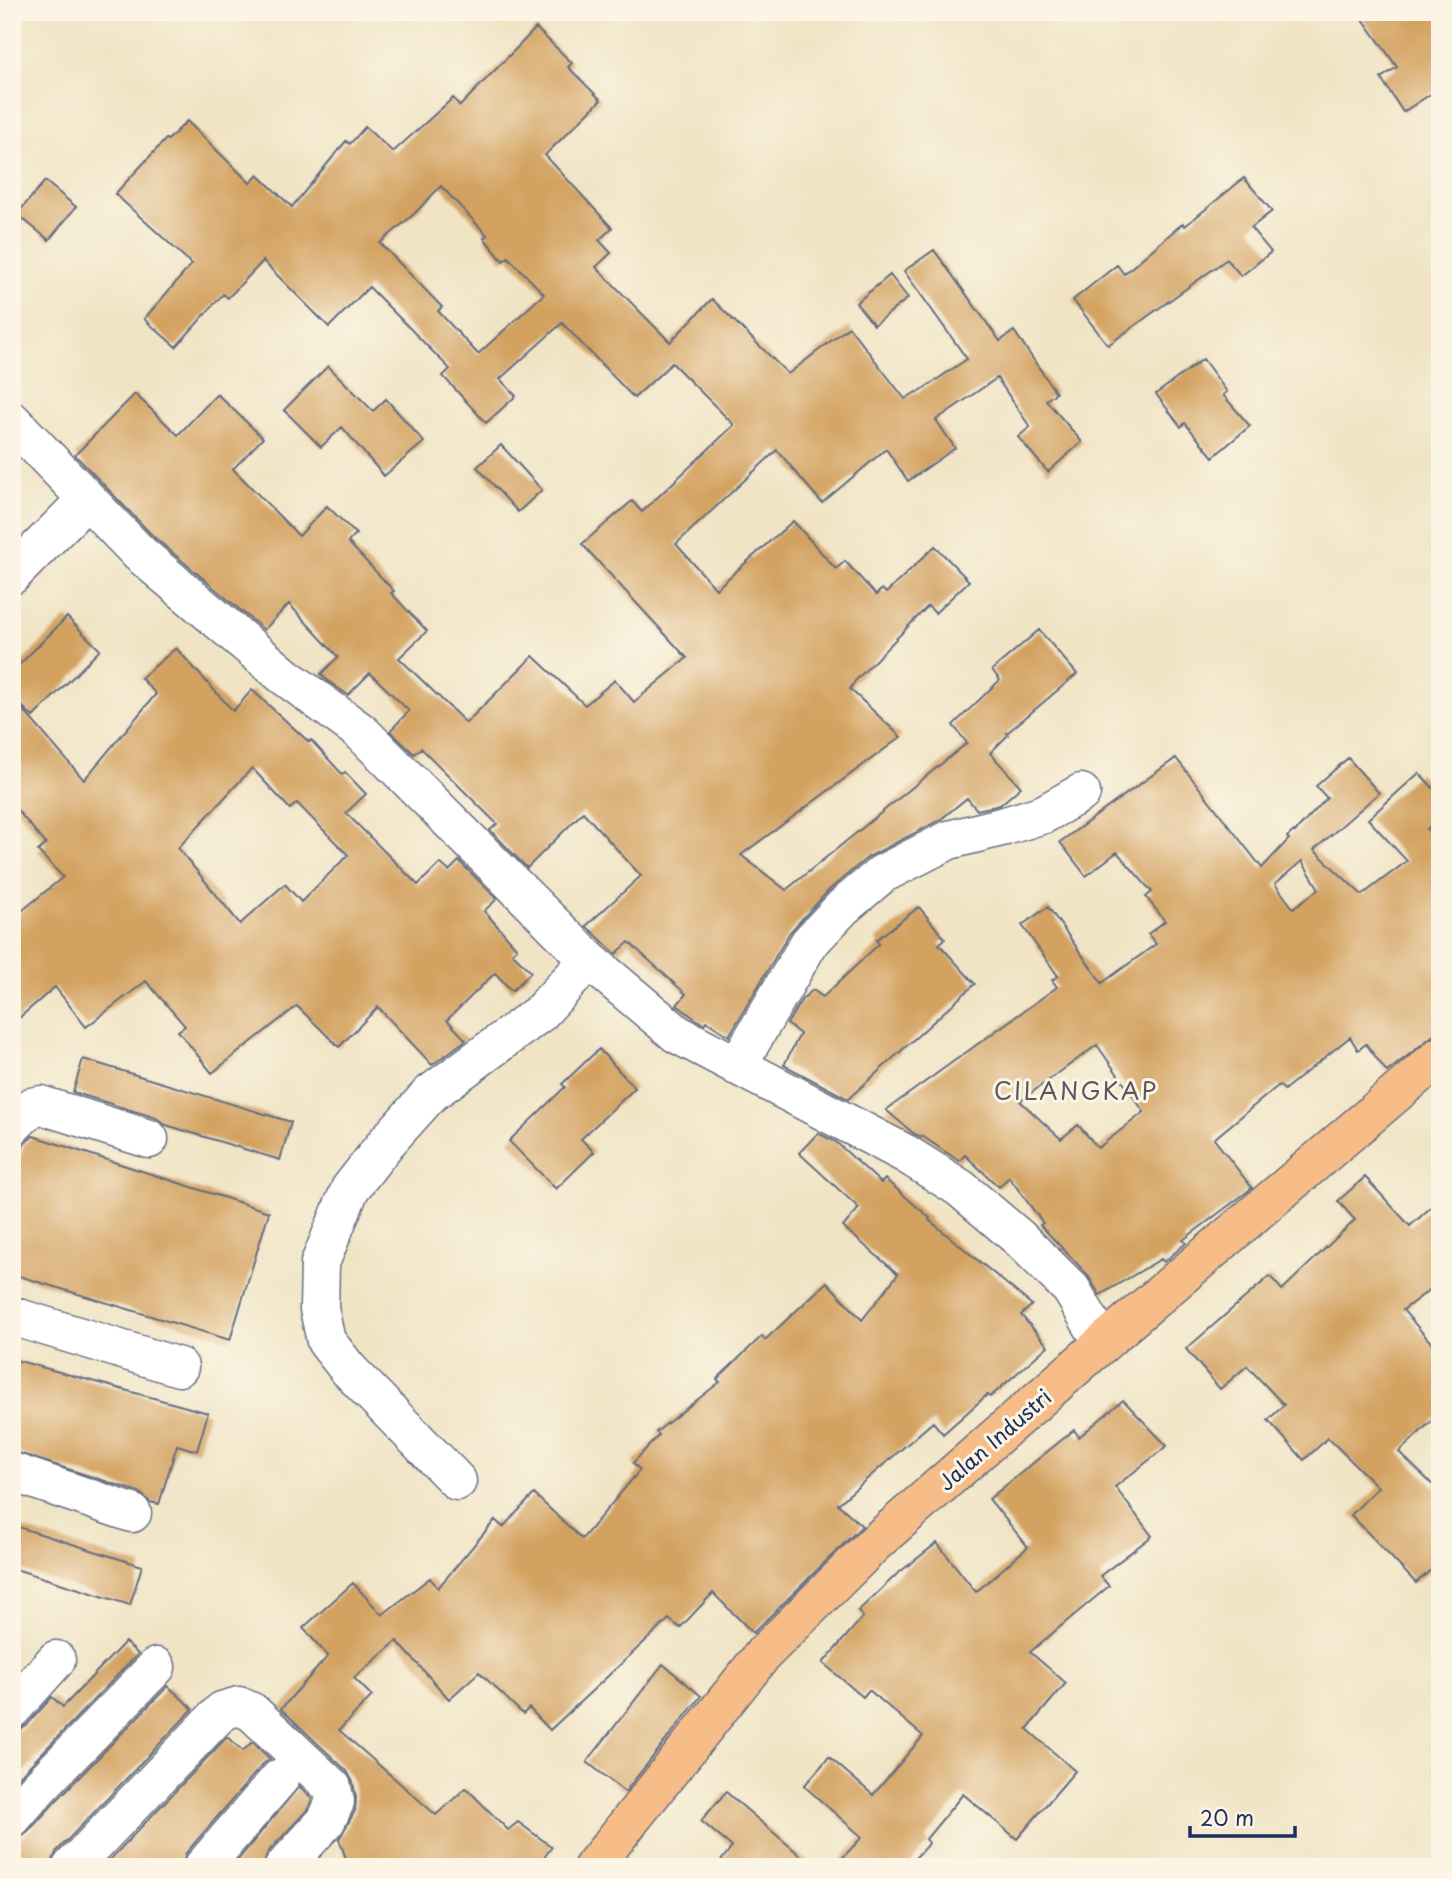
<svg xmlns="http://www.w3.org/2000/svg" width="1452" height="1879" viewBox="0 0 1452 1879" font-family="'Playpen Sans',sans-serif">
	<rect width="100%" height="100%" fill="#fcf5e5"/>
	<filter id="ink" filterUnits="userSpaceOnUse"><feTurbulence type="fractalNoise" baseFrequency=".0143" numOctaves="2"/><feDisplacementMap in="SourceGraphic" scale="14" xChannelSelector="R" yChannelSelector="G"/><feConvolveMatrix kernelMatrix="1 2 1 2 8 2 1 2 1" color-interpolation-filters="sRGB"/></filter>
	<filter id="wash" filterUnits="userSpaceOnUse"><feTurbulence type="fractalNoise" baseFrequency=".00686" numOctaves="4" result="noise"/><feDisplacementMap in="SourceGraphic" scale="28" xChannelSelector="R" yChannelSelector="G"/><feGaussianBlur stdDeviation="1.57" result="paint"/><feColorMatrix in="noise" values="0 0 0 0 0 0 0 0 0 0 0 0 0 0 0 0 0 1.4 0 .05"/><feComposite in="paint" operator="in"/></filter>
	<g filter="url(#wash)">
		<rect width="100%" height="100%" fill="#f0e4c5"/>
		<g id="blocks">
			<path fill="#d3a261" fill-rule="evenodd" d="M1358 12H1440V88L1403 112 1381 78 1397 67Z
				M536 28 572 63 568 67 601 100 545 155 612 228 599 240 611 253 596 267 670 342 712 299 788 374 849 327 905 399 916 392 917 393 967 359 904 271 934 250 1000 341 1014 331 1056 393 1046 400 1082 442 1048 472 1018 437 1030 427 997 378 936 420 955 448 908 481 886 449 822 503 777 450 676 544 716 589 793 521 836 569 845 561 876 595 882 589 886 593 935 546 969 581 935 613 928 606 855 681 850 689 901 737 741 855 786 890 967 743 953 725 1000 680 992 670 1039 630 1077 674 1007 733 1008 735 990 753 1021 787 1000 805 977 810 967 798 940 820 868 857 829 890 790 932 729 1036 706 1021 704 1024 694 1018 677 1005 686 994 629 942 616 954 586 926 641 876 583 812 527 868 490 830 497 824 421 748 414 754 390 731 409 711 370 673 348 695 328 681 321 674 338 657 289 604 264 630 154 537 75 455 135 394 178 435 217 394 263 438 233 469 299 536 327 506 356 534 348 542 394 591 391 593 427 631 399 658 466 723 533 656 585 705 615 680 634 702 687 658 582 544 632 501 642 512 734 425 672 363 634 398 562 323 500 379 516 396 486 423 443 376 450 369 369 287 329 327 263 261 228 298 223 294 176 347 144 319 192 264 115 194 166 139 168 140 187 121 250 183 258 175 292 207 346 141 350 144 365 127 393 152 453 98 460 106ZM441 186 487 235 484 238 503 261 508 257 544 294 478 354 438 311 442 307 380 243 414 214Z
				M1244 178 1272 211 1251 228 1271 252 1241 276 1227 259 1108 345 1073 300 1117 265 1124 274 1183 223 1185 226Z
				M45 181 76 207 49 240 17 214Z
				M890 275 908 298 874 325 856 303Z
				M1203 359 1227 392 1223 395 1250 426 1213 457 1185 423 1181 427 1156 394Z
				M328 366 373 411 386 399 424 442 384 476 342 427 321 447 284 410Z
				M501 445 542 490 518 512 477 467Z
				M67 617 100 650 33 717 12 696V672Z
				M176 648 233 711 252 690 309 742 311 740 342 774 345 772 366 794 346 813 418 885 440 863 449 871 459 861 497 899 484 911 517 948 512 953 531 972 512 991 495 973 447 1020 466 1040 432 1065 378 1007 339 1047 297 1006 212 1073 178 1031 185 1026 146 981 86 1027 55 987 12 1024V919L63 877 38 851 46 844 12 804V697L84 780 156 694 141 678ZM252 768 290 809 297 803 348 855 301 902 285 884 240 924 178 848Z
				M1176 758 1262 868 1289 839 1287 837 1294 831 1295 832 1327 798 1316 786 1348 758 1379 793 1314 850 1362 895 1407 861 1368 819 1419 773 1440 795V817L1427 829 1440 845V1030L1387 1072 1366 1044 1358 1050 1350 1037 1284 1090 1279 1085 1214 1139 1252 1188 1183 1240 1186 1243 1164 1262 1161 1259 1100 1295 1087 1274 1040 1225 1043 1223 1009 1177 999 1187 965 1155 959 1161 922 1136 921 1137 913 1133 886 1110 1057 987 1052 980 1058 976 1022 925 1048 907 1102 983 1156 944 1148 934 1165 921 1146 897 1152 892 1117 852 1086 876 1060 842ZM1302 861 1319 889 1293 908 1275 884ZM1097 1045 1144 1112 1098 1148 1078 1125 1061 1139 1020 1101Z
				M919 907 945 939 939 944 975 984 848 1099 784 1065 800 1034 787 1024 802 999 813 990 823 997 879 944 876 940Z
				M599 1049 635 1088 581 1139 594 1152 556 1189 509 1141 565 1087 562 1084Z
				M83 1059 291 1122 280 1160 166 1125 156 1118 73 1092Z
				M818 1133 836 1142 881 1183 885 1179 930 1218 929 1220 1032 1305 1021 1315 1048 1346 990 1397 987 1395 943 1434 933 1422 838 1504 862 1526 753 1633 713 1593 680 1628 669 1619 550 1730 529 1708 523 1714 479 1672 449 1699 397 1641 354 1678 372 1696 339 1730 436 1815 466 1788 508 1830 518 1822 552 1847 537 1867H349L339 1839 355 1811 356 1798 353 1782 347 1771 281 1709 328 1656 303 1628 353 1583 382 1615 430 1578 438 1588 495 1520 503 1527 534 1494 582 1539 640 1470 633 1463 659 1435 656 1432 720 1382 717 1379 762 1336 765 1340 827 1282 862 1320 898 1274 843 1227 859 1208 799 1153Z
				M33 1136 269 1212 230 1340 12 1274V1180L24 1144Z
				M1365 1177 1410 1226 1440 1199V1282L1403 1310 1440 1353V1413L1399 1452 1440 1492V1562L1416 1583 1351 1515 1378 1487 1328 1438 1304 1460 1268 1420 1284 1405 1247 1366 1220 1389 1186 1349 1270 1276 1282 1290 1355 1220 1338 1201Z
				M12 1359 208 1413 197 1451 177 1445 159 1504 150 1502 139 1492 12 1451Z
				M1123 1400 1167 1446 1115 1487 1152 1536 1100 1576 1109 1586 1030 1652 1066 1683 1027 1729 1075 1771 1017 1839 963 1794 926 1839 929 1843 907 1867H834L862 1837 804 1786 829 1757 873 1795 923 1736 869 1690 863 1697 823 1663 863 1617 858 1611 896 1575 937 1543 976 1592 1028 1547 989 1499 1074 1430 1079 1437Z
				M12 1525 142 1566 130 1605 12 1568Z
				M125 1642 138 1654 12 1784V1730H19L28 1724 52 1697 63 1707Z
				M663 1664 701 1696 625 1792 587 1762Z
				M168 1686 193 1709 56 1852 51 1867H12V1839L20 1838 28 1832 56 1801Z
				M227 1737 243 1751 252 1742 270 1759 263 1764 186 1853 182 1867H103Z
				M299 1786 312 1799 308 1809 268 1852 263 1867H232Z
				M726 1792 814 1867H716L732 1847 701 1821Z"/>
		</g>
	</g>
	<g filter="url(#ink)">
		<use href="#blocks" fill-opacity="0" stroke="#666e82" stroke-width="2"/>
		<g fill="none" stroke-linecap="round" stroke-linejoin="round">
			<defs>
				<path id="minor" d="M12 421 139 553 283 675 361 732 589 960 677 1034 906 1154 960 1188 1019 1238 1071 1289 1103 1343
					M12 575 86 500
					M737 1066 809 943 843 907 882 874 949 840 1005 826 1044 814 1081 793
					M12 1126 31 1107 41 1105 149 1139
					M12 1316 179 1367
					M12 1472 132 1513
					M457 1481 348 1369 326 1341 319 1309 320 1263 350 1189 386 1143 430 1094 540 1013 589 960
					M12 1709 56 1660
					M12 1818 40 1786 156 1667
					M72 1867 222 1711 239 1706 252 1712 332 1787 335 1802 326 1821 284 1867
					M203 1867 280 1778"/>
				<path id="major" d="M593 1867 764 1653 876 1542 1103 1343 1440 1056"/>
			</defs>
			<use href="#minor" stroke="#666e82" stroke-width="41"/>
			<use href="#major" stroke="#666e82" stroke-width="41"/>
			<use href="#minor" stroke="#fff" stroke-width="38"/>
			<use href="#major" stroke="#f7bd88" stroke-width="38"/>
		</g>
	</g>
	<g text-anchor="middle" dominant-baseline="central" stroke-width="6" stroke-linejoin="round" paint-order="stroke">
		<g font-size="21" fill="#1b2f5e" stroke="#fcf5e5">
			<text transform="translate(994 1439) rotate(-41)">Jalan Industri</text>
		</g>
		<g font-size="24" letter-spacing="2" fill="#5b575f" stroke="#fcf5e5">
			<text x="1076" y="1090">CILANGKAP</text>
		</g>
	</g>
	<rect width="1452" height="1879" fill="none" stroke="#fcf5e5" stroke-width="42"/>
	<path d="M1190 1826v10h105v-10" fill="none" stroke="#1b2f5e" stroke-width="3.5"/>
	<text x="1200" y="1826" font-size="21" fill="#1b2f5e" stroke="#fcf5e5" stroke-width="5" paint-order="stroke">20 m</text>
</svg>
